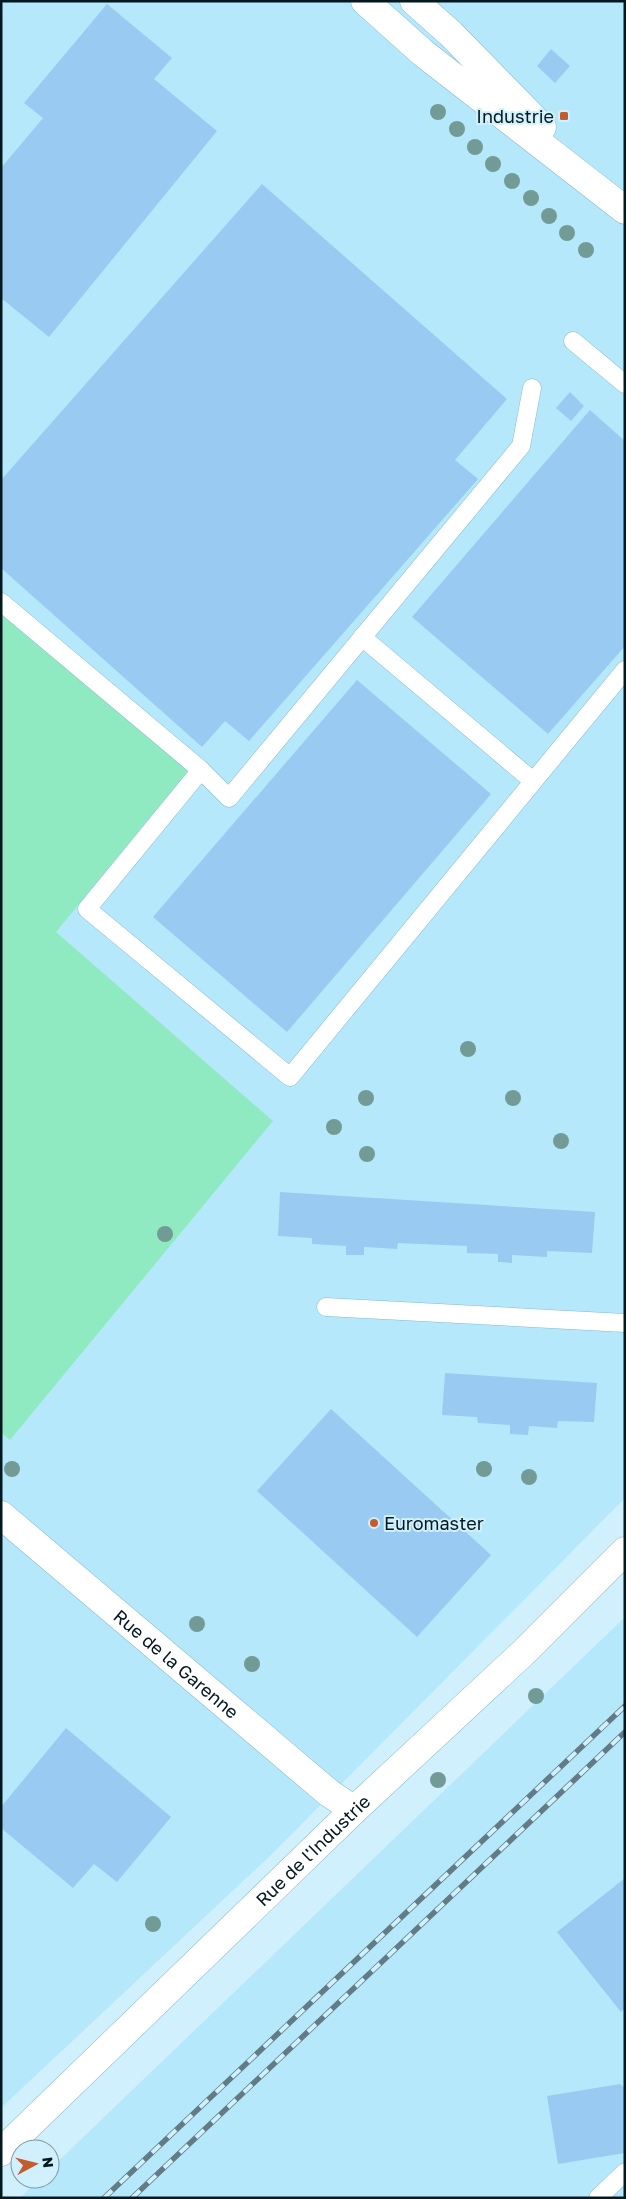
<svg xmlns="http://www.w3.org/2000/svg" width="626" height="2199" viewBox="0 0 626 2199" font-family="'Golos Text',sans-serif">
	<rect width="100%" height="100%" fill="#d1f0fd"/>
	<path fill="#b6e8fc" d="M1 1H625V1498L271 1855 1 2108Z
		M625 1617V2198H20L39 2179H50V2169Z"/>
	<path fill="#8feac1" d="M1 607 189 770 56 932 273 1121 10 1440 1 1433Z"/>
	<path fill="#99caf2" d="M107 4 172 58 154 79 217 131 49 337 1 298V168L43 118 24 103Z
		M551 49 570 66 555 83 537 66Z
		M262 184 507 399 455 460 478 479 249 741 225 721 202 747 1 568V480Z
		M570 392 584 406 571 421 556 408Z
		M590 410 625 441V646L548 734 412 617Z
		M357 680 491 794 287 1032 153 917Z
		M280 1192 595 1212 592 1253 547 1251V1257L512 1255V1263L498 1262V1254L467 1253V1246L398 1243 397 1249 364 1247V1255H346V1246L312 1244V1238L278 1236Z
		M445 1373 597 1383 594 1422 558 1421 557 1428 529 1426 528 1435 510 1434V1425L478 1423 477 1417 442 1415Z
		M331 1409 491 1555 417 1637 257 1491Z
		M66 1728 171 1817 117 1882 94 1864 73 1888 1 1828V1807Z
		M625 1878V2008L621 2012 557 1932Z
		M620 2084 625 2088V2153L558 2164 547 2096Z"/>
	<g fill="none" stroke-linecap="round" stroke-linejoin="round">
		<defs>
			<path id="lane" d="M573 341 625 384
				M1 602 201 770 229 798 521 446 532 388
				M362 637 533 781
				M201 770 87 909 290 1077 625 670
				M326 1307 625 1323
				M598 2198 625 2172"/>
			<g id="street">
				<path id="s1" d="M1 1515 329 1793 354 1810"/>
				<path id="s2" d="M1 2152 354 1810 525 1651 625 1551"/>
			</g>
			<path id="secondary" d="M365 1 423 53 625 210
				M414 1 451 34 542 127"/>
		</defs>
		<use href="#lane" stroke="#85b9ce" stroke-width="19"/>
		<use href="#street" stroke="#85b9ce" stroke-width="29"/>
		<use href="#secondary" stroke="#85b9ce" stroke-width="29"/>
		<use href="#lane" stroke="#fff" stroke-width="18"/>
		<use href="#street" stroke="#fff" stroke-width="28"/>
		<use href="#secondary" stroke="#fff" stroke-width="28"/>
		<defs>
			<path id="rail" d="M104 2198 625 1706
				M132 2198 625 1732"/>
		</defs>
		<use href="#rail" stroke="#627b85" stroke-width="5.5"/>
		<use href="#rail" stroke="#d1f0fd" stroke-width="4" stroke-dasharray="11" stroke-linecap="butt"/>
	</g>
	<g fill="#739b96">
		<circle cx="438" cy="112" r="8"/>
		<circle cx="457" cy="129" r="8"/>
		<circle cx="475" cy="147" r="8"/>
		<circle cx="493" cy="164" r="8"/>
		<circle cx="512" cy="181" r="8"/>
		<circle cx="531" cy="198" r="8"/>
		<circle cx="549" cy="216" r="8"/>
		<circle cx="567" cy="233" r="8"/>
		<circle cx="586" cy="250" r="8"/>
		<circle cx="468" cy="1049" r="8"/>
		<circle cx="366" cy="1098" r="8"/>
		<circle cx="513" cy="1098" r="8"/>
		<circle cx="334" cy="1127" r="8"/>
		<circle cx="561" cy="1141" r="8"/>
		<circle cx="367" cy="1154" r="8"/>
		<circle cx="165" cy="1234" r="8"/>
		<circle cx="12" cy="1469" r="8"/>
		<circle cx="484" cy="1469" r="8"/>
		<circle cx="529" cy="1477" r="8"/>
		<circle cx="197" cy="1624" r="8"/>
		<circle cx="252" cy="1664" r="8"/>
		<circle cx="536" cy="1696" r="8"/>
		<circle cx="438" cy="1780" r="8"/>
		<circle cx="153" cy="1924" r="8"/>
	</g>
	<g fill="#c25d2d" stroke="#d1f0fd" stroke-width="2">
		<rect x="559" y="111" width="10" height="10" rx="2.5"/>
		<circle cx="374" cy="1523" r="5"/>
	</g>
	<g text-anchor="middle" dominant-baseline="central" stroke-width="4" stroke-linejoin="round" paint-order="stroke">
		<g font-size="18" fill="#03181f" stroke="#d1f0fd" text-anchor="end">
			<text x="554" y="116">Industrie</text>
			<text x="384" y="1523" text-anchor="start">Euromaster</text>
		</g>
		<g font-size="18" fill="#03181f" stroke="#d1f0fd">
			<text stroke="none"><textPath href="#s1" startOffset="230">Rue de la Garenne</textPath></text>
			<text stroke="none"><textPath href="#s2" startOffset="434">Rue de l'Industrie</textPath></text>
		</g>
	</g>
	<rect width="626" height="2199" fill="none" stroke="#03181f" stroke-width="5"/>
	<g transform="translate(35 2164) rotate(83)"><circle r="24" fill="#d1f0fd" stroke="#7f9aa4"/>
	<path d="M0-4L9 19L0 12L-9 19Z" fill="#c25d2d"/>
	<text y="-8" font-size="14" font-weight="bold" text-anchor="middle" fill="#03181f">N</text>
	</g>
</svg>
